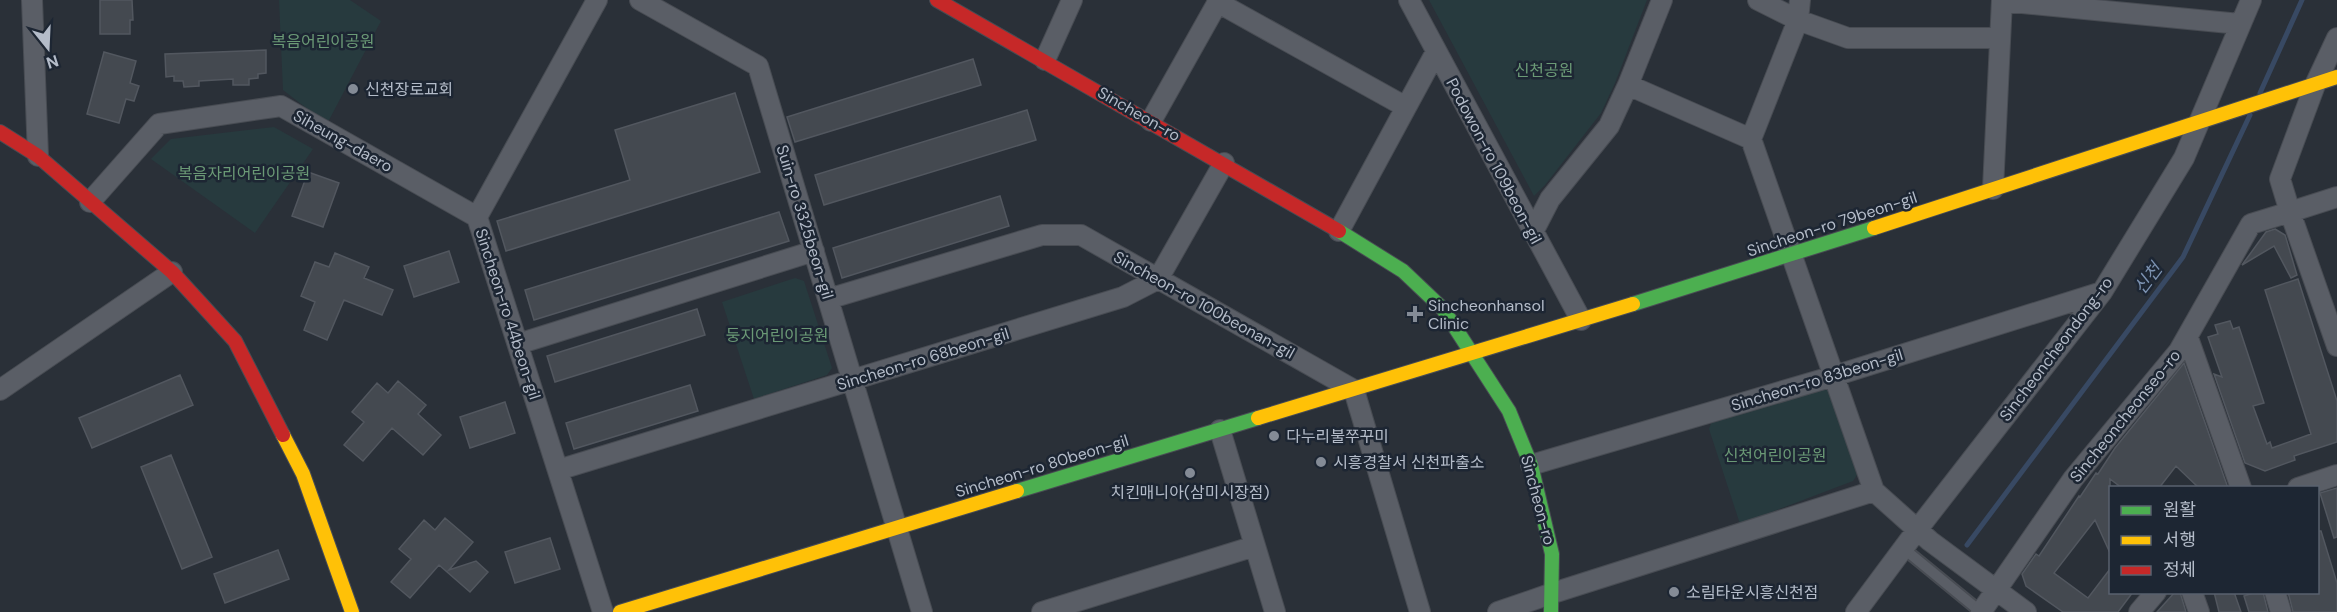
<svg xmlns="http://www.w3.org/2000/svg" width="2337" height="612" viewBox="0 0 2337 612" font-family="'DM Sans','Noto Sans KR',sans-serif">
	<rect width="100%" height="100%" fill="#2a3038"/>
	<path fill="#273a3e" d="M279 0H350L381 21 327 124 283 90Z
		M1429 0H1647L1615 83 1601 113 1545 185 1534 196Z
		M274 127 313 149 255 233 151 159 171 139Z
		M795 278 804 281 832 368 827 375 754 399 722 302Z
		M1823 383 1831 388 1857 475 1853 481 1740 524 1709 429 1712 421Z"/>
	<g fill="none" stroke-linecap="round" stroke-linejoin="round">
		<path stroke="#384963" stroke-width="5" d="M2260 93 2302 0
			M1967 545 2183 257 2250 115"/>
	</g>
	<path fill="#444950" stroke="#52575f" stroke-width="1.5" d="M100 0H132L133 20H130V34H100Z
		M266 50V73L258 74V78L249 79V85H233V79L199 81V86L184 87 183 81H174V76L166 77 165 54Z
		M104 52 136 61 130 83 139 86 134 101 126 99 119 123 87 114Z
		M973 59 981 85 795 142 787 117Z
		M735 93 760 172 506 251 497 221 630 180 615 130Z
		M1027 110 1036 140 824 205 815 175Z
		M308 172 339 183 323 227 292 216Z
		M1000 196 1009 226 842 278 833 248Z
		M779 212 789 241 534 320 525 290Z
		M2275 229 2285 235 2286 238 2297 275 2291 278 2274 246 2242 265 2266 232Z
		M449 251 459 282 414 297 404 266Z
		M335 253 369 267 364 278 393 290 382 315 344 300 327 340 304 330 315 302 301 296 315 262 329 267Z
		M2298 279 2337 401V442L2294 456 2295 460 2265 471 2245 463 2214 374 2222 377 2208 337 2218 334 2215 325 2230 321 2233 329 2239 327 2264 403 2253 406 2267 444 2270 442 2272 448 2311 434 2265 290Z
		M697 309 705 335 555 382 547 356Z
		M2184 363 2228 488H2199L2176 466 2159 488H2122L2110 479V553L2095 520 2054 573 2088 598 2110 569V592H2133L2118 612H2063L2026 586 2022 574 2036 554 2039 556 2079 496 2080 497 2096 473 2098 474 2115 448Z
		M180 375 193 405 92 448 79 418Z
		M398 381 426 405 418 414 441 435 423 455 392 428 363 461 344 445 364 422 352 412 377 383 388 393Z
		M690 385 698 411 574 449 566 423Z
		M505 402 515 433 470 448 460 417Z
		M171 455 212 557 182 569 141 467Z
		M2337 488V537L2334 538 2320 493Z
		M445 518 473 542 449 570 476 561 488 572 470 592 439 565 410 598 391 582 411 559 399 549 424 520 435 530Z
		M2318 531H2321L2337 583V612H2293L2288 592H2318Z
		M550 538 560 569 515 583 505 552Z
		M278 550 289 579 225 603 214 574Z
		M2175 592H2180L2186 612H2157Z
		M2214 592H2234L2241 612H2219Z
		M2256 592H2263L2268 612H2249L2244 596Z"/>
	<g fill="none" stroke-linecap="round" stroke-linejoin="round">
		<defs>
			<path id="lane" d="M1903 548 1981 612"/>
			<path id="street" d="M32 0 38 156
				M597 0 477 217 603 612
				M640 0 758 66 922 612
				M1409 0 1581 320
				M1758 0 1798 20 1848 38H2000
				M2002 1 2240 24
				M1217 2 1406 107
				M1045 60 1072 0
				M1628 85 1751 139 1874 491 1930 541 2026 612
				M1151 121 1219 0
				M1751 139 1798 20 1800 0
				M1993 189 2002 0
				M2337 197 2290 212 2337 346
				M90 202 159 124 281 106 477 217
				M1339 231 1436 52
				M1533 232 1550 199 1609 126 1628 85 1662 0
				M828 299 1042 235H1081L1354 390 1420 612
				M2188 338 2241 488
				M518 344 814 251
				M0 390 172 272
				M1220 430 1275 612
				M1531 465 1834 376 2102 292
				M558 470 1123 297 1158 279 1224 163
				M2298 488 2337 475
				M2192 592 2199 612
				M2275 592 2281 612
				M1042 612 1255 546
				M1498 612 1553 593 1874 491
				M1856 612 1917 530 2102 292 2184 158 2251 0
				M1981 612 2073 479 2179 351 2251 224 2290 212 2280 179 2315 85 2337 38
				M2139 612 2156 592"/>
			<path id="fast" d="M1339 231 1403 271 1443 309 1509 411 1531 465 1552 554 1551 612
				M1633 304 1874 228
				M1017 491 1258 418"/>
			<path id="slow" d="M1874 228 2337 77
				M1258 418 1633 304
				M283 435 303 474 352 612
				M620 612 1017 491"/>
			<path id="jam" d="M937 0 1339 231
				M0 132 38 156 172 272 235 341 283 435"/>
		</defs>
		<use href="#lane" stroke="#484c53" stroke-width="14"/>
		<use href="#street" stroke="#484c53" stroke-width="22"/>
		<use href="#fast" stroke="#484c53" stroke-width="16"/>
		<use href="#slow" stroke="#484c53" stroke-width="16"/>
		<use href="#jam" stroke="#484c53" stroke-width="16"/>
		<use href="#lane" stroke="#5a5e66" stroke-width="10"/>
		<use href="#street" stroke="#5a5e66" stroke-width="20"/>
		<use href="#fast" stroke="#4caf50" stroke-width="14"/>
		<use href="#slow" stroke="#ffc107" stroke-width="14"/>
		<use href="#jam" stroke="#c62828" stroke-width="14"/>
	</g>
	<g fill="#848b96" stroke="#1d2633" stroke-width="2">
		<circle cx="353" cy="89" r="6"/>
		<path d="M1412 305h6v6h6v6h-6v6h-6v-6h-6v-6h6z"/>
		<circle cx="1274" cy="436" r="6"/>
		<circle cx="1321" cy="462" r="6"/>
		<circle cx="1190" cy="473" r="6"/>
		<circle cx="1674" cy="592" r="6"/>
	</g>
	<g text-anchor="middle" dominant-baseline="central" stroke-width="5" stroke-linejoin="round" paint-order="stroke">
		<g font-size="16" fill="#6b9a76" stroke="#1d2633">
			<text x="323" y="41">복음어린이공원</text>
			<text x="1544" y="70">신천공원</text>
			<text x="244" y="173">복음자리어린이공원</text>
			<text x="777" y="335">둥지어린이공원</text>
			<text x="1775" y="455">신천어린이공원</text>
		</g>
		<g font-size="16" fill="#b4bcc9" stroke="#1d2633" text-anchor="start">
			<text x="365" y="89">신천장로교회</text>
			<text x="1428" y="305">Sincheonhansol<tspan x="1428" dy="18">Clinic</tspan></text>
			<text x="1286" y="436">다누리불쭈꾸미</text>
			<text x="1333" y="462">시흥경찰서 신천파출소</text>
			<text x="1190" y="492" text-anchor="middle">치킨매니아(삼미시장점)</text>
			<text x="1686" y="592">소림타운시흥신천점</text>
		</g>
		<g font-size="16" fill="#b4bcc9" stroke="#1d2633">
			<text transform="translate(1139 114) rotate(30)">Sincheon-ro</text>
			<text transform="translate(343 141) rotate(29)">Siheung-daero</text>
			<text transform="translate(1494 161) rotate(62)">Podowon-ro 109beon-gil</text>
			<text transform="translate(805 222) rotate(73)">Suin-ro 3325beon-gil</text>
			<text transform="translate(1832 224) rotate(-18)">Sincheon-ro 79beon-gil</text>
			<text transform="translate(1204 305) rotate(29)">Sincheon-ro 100beonan-gil</text>
			<text transform="translate(508 314) rotate(72)">Sincheon-ro 44beon-gil</text>
			<text transform="translate(2056 349) rotate(-53)">Sincheoncheondong-ro</text>
			<text transform="translate(923 359) rotate(-17)">Sincheon-ro 68beon-gil</text>
			<text transform="translate(1817 380) rotate(-17)">Sincheon-ro 83beon-gil</text>
			<text transform="translate(2125 416) rotate(-51)">Sincheoncheonseo-ro</text>
			<text transform="translate(1042 466) rotate(-17)">Sincheon-ro 80beon-gil</text>
			<text transform="translate(1538 500) rotate(75)">Sincheon-ro</text>
		</g>
		<g font-size="18" font-style="italic" fill="#7c92b1" stroke="#1d2633">
			<text transform="translate(2148 279) rotate(-53)">신천</text>
		</g>
	</g>
	<rect x="2109" y="486" width="210" height="108" fill="#1d2633" stroke="#59626f" stroke-width="1.5"/>
	<rect x="2121" y="506" width="30" height="9" fill="#4caf50" stroke="#59626f" stroke-width="1.5"/>
	<text x="2163" y="516" font-size="18" fill="#b4bcc9">원활</text>
	<rect x="2121" y="536" width="30" height="9" fill="#ffc107" stroke="#59626f" stroke-width="1.5"/>
	<text x="2163" y="546" font-size="18" fill="#b4bcc9">서행</text>
	<rect x="2121" y="566" width="30" height="9" fill="#c62828" stroke="#59626f" stroke-width="1.5"/>
	<text x="2163" y="576" font-size="18" fill="#b4bcc9">정체</text>
	<g transform="translate(48 48) rotate(162)" stroke="#1d2633" stroke-width="4.5" paint-order="stroke">
	<path d="M0-4.5L10 22L0 15L-10 22Z" fill="#b4bcc9"/>
	<text y="-9" font-size="16" font-weight="bold" text-anchor="middle" fill="#b4bcc9">N</text>
	</g>
</svg>
